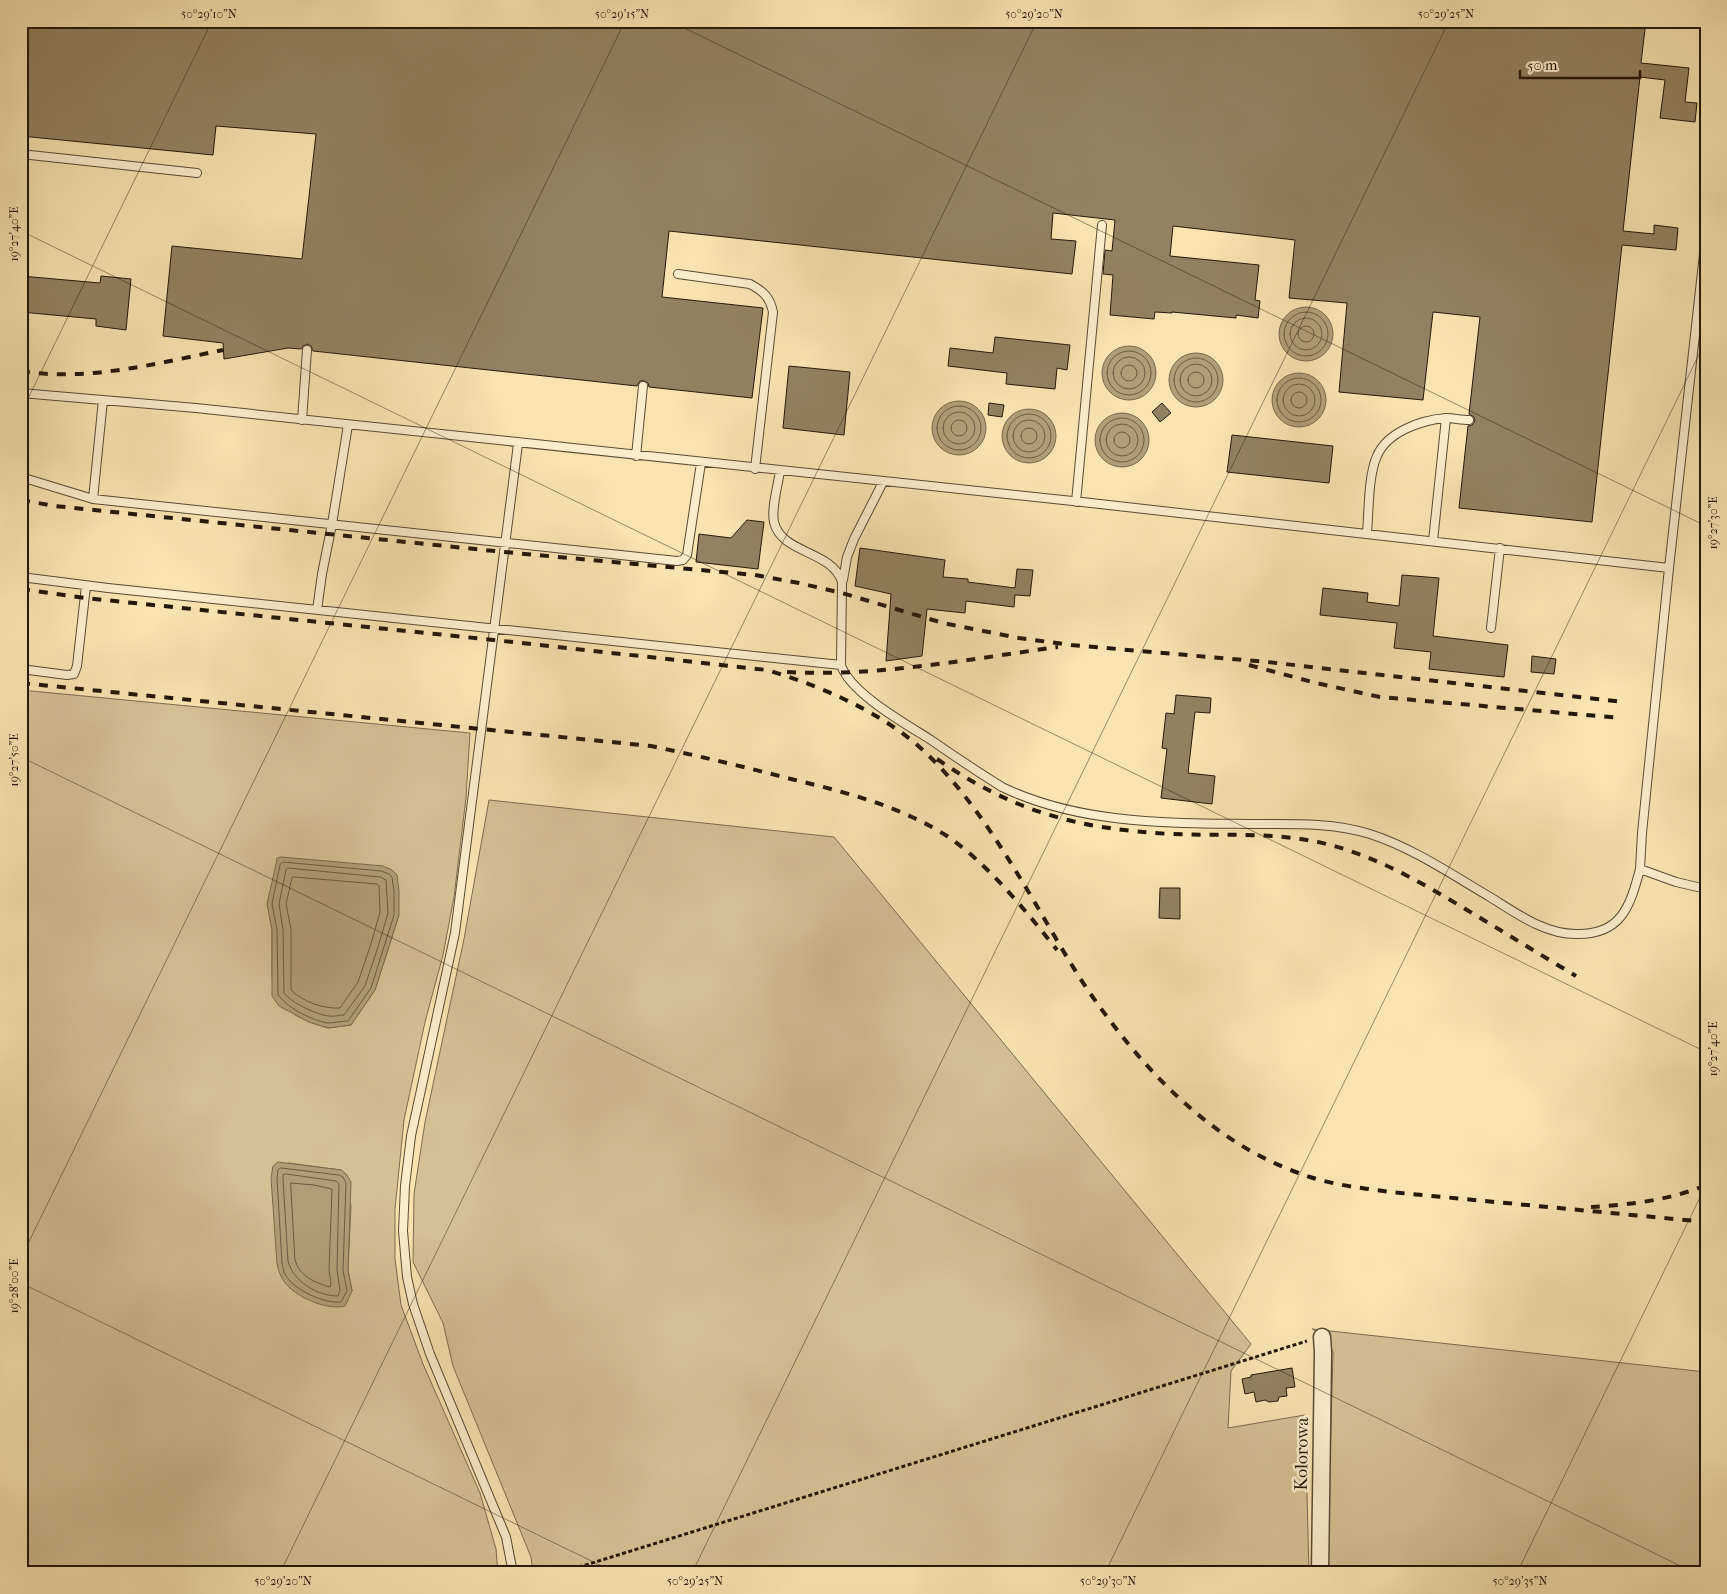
<svg xmlns="http://www.w3.org/2000/svg" width="1727" height="1594" viewBox="0 0 1727 1594" font-family="'IM FELL French Canon',serif">
	<rect width="100%" height="100%" fill="#f8e3b1"/>
	<filter id="stains"><feTurbulence type="fractalNoise" baseFrequency=".004" numOctaves="4"/><feColorMatrix values="0 0 0 0 .2 0 0 0 0 .09 0 0 0 0 .02 0 0 0 .5 -.17"/></filter>
	<radialGradient id="worn" r=".72"><stop offset=".6" stop-color="#630" stop-opacity="0"/><stop offset="1" stop-color="#630" stop-opacity=".3"/></radialGradient>
	<path fill="#d4c095" stroke="#7c6c50" fill-rule="evenodd" d="M21 690 470 733 466 798 454 897 443 955 425 1022 404 1120 395 1209V1259L401 1305 423 1364 480 1493 496 1549 498 1573H21ZM399 915 375 990 351 1025 328 1028 309 1022 295 1015 272 977V930L270 919ZM288 1163 341 1170 351 1206 348 1270 352 1291Z
		M489 800 834 837 1251 1344 1231 1371 1228 1428 1305 1415 1309 1573H533L531 1557 453 1366 443 1323 413 1262 414 1194 425 1122 464 939Z
		M1312 1329 1706 1372V1573H1327L1333 1352 1324 1335Z"/>
	<path fill="#b09e78" stroke="#78684c" d="M1279 334a27 27 0 1 1 54 0a27 27 0 1 1-54 0Z
		M1102 373a27 27 0 1 1 54 0a27 27 0 1 1-54 0Z
		M1169 380a27 27 0 1 1 54 0a27 27 0 1 1-54 0Z
		M1272 400a27 27 0 1 1 54 0a27 27 0 1 1-54 0Z
		M932 428a27 27 0 1 1 54 0a27 27 0 1 1-54 0Z
		M1002 436a27 27 0 1 1 54 0a27 27 0 1 1-54 0Z
		M1095 440a27 27 0 1 1 54 0a27 27 0 1 1-54 0Z
		M281 857 383 866 392 870 397 875 399 891V915L375 990 351 1025 328 1028 309 1022 279 1006 272 996V930L267 904 276 864 277 858Z
		M278 1162 341 1170 346 1174 351 1182 348 1270 352 1291 345 1306C328 1310 303 1300 290 1288 282 1281 279 1273 277 1264L271 1178 273 1166Z"/>
	<g fill="none" stroke-linecap="round" stroke-linejoin="round">
		<path stroke="#6a5b41" stroke-width="1" d="M1284 334a22 22 0 1 1 44 0a22 22 0 1 1-44 0Z
			M1290 334a16 16 0 1 1 32 0a16 16 0 1 1-32 0Z
			M1298 334a8 8 0 1 1 16 0a8 8 0 1 1-16 0Z
			M1107 373a22 22 0 1 1 44 0a22 22 0 1 1-44 0Z
			M1113 373a16 16 0 1 1 32 0a16 16 0 1 1-32 0Z
			M1174 380a22 22 0 1 1 44 0a22 22 0 1 1-44 0Z
			M1180 380a16 16 0 1 1 32 0a16 16 0 1 1-32 0Z
			M1121 373a8 8 0 1 1 16 0a8 8 0 1 1-16 0Z
			M1188 380a8 8 0 1 1 16 0a8 8 0 1 1-16 0Z
			M1277 400a22 22 0 1 1 44 0a22 22 0 1 1-44 0Z
			M1283 400a16 16 0 1 1 32 0a16 16 0 1 1-32 0Z
			M1291 400a8 8 0 1 1 16 0a8 8 0 1 1-16 0Z
			M937 428a22 22 0 1 1 44 0a22 22 0 1 1-44 0Z
			M943 428a16 16 0 1 1 32 0a16 16 0 1 1-32 0Z
			M1007 436a22 22 0 1 1 44 0a22 22 0 1 1-44 0Z
			M1100 440a22 22 0 1 1 44 0a22 22 0 1 1-44 0Z
			M951 428a8 8 0 1 1 16 0a8 8 0 1 1-16 0Z
			M1013 436a16 16 0 1 1 32 0a16 16 0 1 1-32 0Z
			M1106 440a16 16 0 1 1 32 0a16 16 0 1 1-32 0Z
			M1021 436a8 8 0 1 1 16 0a8 8 0 1 1-16 0Z
			M1114 440a8 8 0 1 1 16 0a8 8 0 1 1-16 0Z
			M283 862 381 871 389 874 392 877 394 891V915L371 988 348 1021C342 1021 334 1023 328 1023 313 1021 285 1007 278 994L277 930 272 904 280 865Z
			M288 868 380 877 386 880 388 913 378 947 365 986 344 1015C340 1015 333 1017 329 1016 317 1015 290 1002 284 993L283 930 279 904 286 870Z
			M294 877 377 884 379 886 380 912 371 944 358 982 340 1008C324 1009 303 1002 291 990V929L286 904 292 878Z
			M281 1168 339 1175 343 1177 346 1183 343 1270 347 1291 341 1302C325 1304 293 1290 285 1274 283 1271 283 1266 282 1263L277 1178 278 1170Z
			M286 1174 336 1181 339 1184 337 1270 340 1290 338 1296C317 1296 293 1281 288 1261L283 1179V1175Z
			M291 1183 314 1185 332 1189 329 1269 331 1284 330 1287C315 1283 299 1276 295 1260Z"/>
	</g>
	<path fill="#928261" stroke="#24180a" d="M21 21H1483L1512 24V21H1646L1641 63 1689 68 1685 102 1697 103 1695 122 1660 118 1665 80 1640 77 1623 231 1654 234V225L1678 228 1676 250 1622 245 1592 522 1459 508 1468 426 1472 425 1475 421 1474 417 1469 414 1480 317 1433 312 1423 400 1339 392 1347 303 1289 298 1295 240 1173 226 1170 256 1259 265 1255 300 1260 301 1258 318 1236 315V318L1172 312V313L1155 312 1154 319 1110 315 1113 275 1103 274 1105 250 1112 251 1115 220 1053 213 1051 239 1076 241 1072 274 669 231 662 297 763 308 752 398 649 387 648 383 644 381H640L637 386 313 351 311 346 307 344 303 346 301 349 288 348 224 359 223 343 163 336 172 246 302 259 316 134 216 126 213 155 21 136Z
		M21 276 100 283 101 276 131 279 126 330 96 326V319L21 312Z
		M995 337 1070 345 1067 370 1057 368 1055 389 1006 384 1007 373 948 366 950 348 993 353Z
		M789 366 850 372 844 435 783 428Z
		M989 403 1004 405 1002 417 988 415Z
		M1162 403 1171 413 1160 422 1152 412Z
		M1232 435 1333 446 1329 483 1227 472Z
		M747 520 764 522 758 569 696 562 699 534 731 538Z
		M860 548 945 560 943 577 968 579V582L1015 588 1017 569 1033 570 1030 596 1015 595 1014 607 966 601 965 613 927 609 922 656 886 661 891 594 855 586Z
		M1402 575 1439 578 1433 636 1508 645 1504 677 1429 669 1431 652 1394 648 1397 623 1320 615 1323 588 1368 593 1367 602 1399 606Z
		M1532 656 1556 659 1554 674 1531 672Z
		M1176 695 1211 698 1210 713 1195 712 1188 773 1215 776 1212 804 1161 798 1167 749 1162 748 1166 713 1174 714Z
		M1160 888H1180V919L1159 918Z
		M1292 1368 1295 1387 1286 1388 1287 1396 1279 1397 1278 1401 1269 1402 1265 1400 1256 1402 1254 1392 1245 1394 1242 1379 1251 1377V1375Z"/>
	<g fill="none" stroke-linecap="round" stroke-linejoin="round">
		<defs>
			<path id="service" d="M21 154 197 173
				M1706 236 1669 568 1642 833 1640 869 1676 882 1706 889
				M678 274 750 284C763 291 770 297 773 312L755 469
				M21 393 196 408 1082 502 1669 568
				M103 400 93 499 677 561 683 560 687 555 701 463
				M302 420 307 350
				M636 456 643 386
				M780 471C778 485 771 509 774 522 781 554 832 550 842 582L841 665C850 693 906 724 931 740 954 756 978 772 1002 787 1079 824 1166 823 1250 824 1289 824 1332 822 1370 834 1413 848 1451 874 1490 897 1516 913 1544 934 1576 934 1621 935 1630 907 1640 869
				M21 477 93 499
				M1076 502 1102 225
				M1367 533C1369 511 1368 476 1377 456 1387 432 1421 420 1446 418 1453 418 1461 420 1469 420
				M1433 541 1446 418
				M21 577 108 588 841 665
				M843 580 847 557 854 539 883 482
				M317 610 322 574 332 524 348 425
				M1491 628 1500 548
				M21 669 67 675 74 674 77 666 86 586
				M513 1573 506 1537 430 1354 413 1304 407 1277 403 1231 405 1186 411 1136 455 933 518 444"/>
			<path id="minor" d="M1320 1573 1323 1352 1322 1337"/>
		</defs>
		<use href="#service" stroke="#594b34" stroke-width="10"/>
		<use href="#minor" stroke="#594b34" stroke-width="19"/>
		<path stroke="#24180a" stroke-width="3" stroke-dasharray="4 2.5" stroke-linecap="butt" d="M560 1573 1307 1341"/>
		<use href="#service" stroke="#faedcc" stroke-width="8"/>
		<use href="#minor" stroke="#faedcc" stroke-width="16"/>
		<path stroke="#24180a" stroke-width="4" stroke-dasharray="9 9" stroke-linecap="butt" d="M21 371C87 382 159 363 223 350
			M21 500 55 506 504 552 755 575 799 583 842 593 943 623 1019 638 1071 645 1267 662 1624 702
			M21 589 85 598 494 640 767 670C820 686 872 708 915 743 962 784 996 838 1028 891 1049 926 1069 963 1092 996 1147 1074 1214 1145 1307 1176 1333 1185 1362 1188 1390 1192L1706 1222
			M1249 665 1316 683 1380 697 1621 718
			M787 672C878 677 969 659 1058 647
			M21 683 651 746C699 756 745 767 791 779 845 792 900 806 947 836 987 863 1027 912 1057 950
			M937 759C1014 812 1078 829 1171 834 1220 836 1270 832 1318 842 1374 854 1424 884 1472 913 1507 934 1541 955 1576 976
			M1591 1207C1628 1205 1671 1200 1706 1185"/>
	</g>
	<path fill="none" stroke="#24180a" stroke-width="1" stroke-opacity="0.45" d="M670 21 1706 526M21 231 1706 1052M21 413 212 21M21 757 1695 1573M21 1258 625 21M21 1283 616 1573M280 1573 1037 21M692 1573 1449 21M1105 1573 1706 340M1517 1573 1706 1185"/>
	<g text-anchor="middle" dominant-baseline="central" stroke-width="5" stroke-linejoin="round" paint-order="stroke">
		<g font-size="18" fill="#24180a" stroke="#faedcc">
			<text transform="translate(1302 1454) rotate(-89)">Kolorowa</text>
		</g>
	</g>
	<rect width="1727" height="1594" fill="none" stroke="#f8e3b1" stroke-width="55"/>
	<path d="M1520 70v8h120v-8" fill="none" stroke="#24180a" stroke-width="2.5"/>
	<text x="1527" y="70" font-size="15" fill="#24180a" stroke="#faedcc" stroke-width="4" paint-order="stroke">50 m</text>
	<rect x="28" y="28" width="1672" height="1538" fill="none" stroke="#24180a" stroke-width="2"/>
	<g font-size="12" text-anchor="middle" fill="#24180a">
		<text x="209" y="18">50°29'10"N</text>
		<text x="622" y="18">50°29'15"N</text>
		<text x="1034" y="18">50°29'20"N</text>
		<text x="1446" y="18">50°29'25"N</text>
		<text transform="translate(14 234) rotate(-90)" y="4">19°27'40"E</text>
		<text transform="translate(1713 523) rotate(-90)" y="4">19°27'30"E</text>
		<text transform="translate(14 760) rotate(-90)" y="4">19°27'50"E</text>
		<text transform="translate(1713 1049) rotate(-90)" y="4">19°27'40"E</text>
		<text transform="translate(14 1286) rotate(-90)" y="4">19°28'00"E</text>
		<text x="283" y="1585">50°29'20"N</text>
		<text x="695" y="1585">50°29'25"N</text>
		<text x="1108" y="1585">50°29'30"N</text>
		<text x="1520" y="1585">50°29'35"N</text>
	</g>
	<rect width="100%" height="100%" filter="url(#stains)"/>
	<rect width="100%" height="100%" fill="url(#worn)"/>
</svg>
